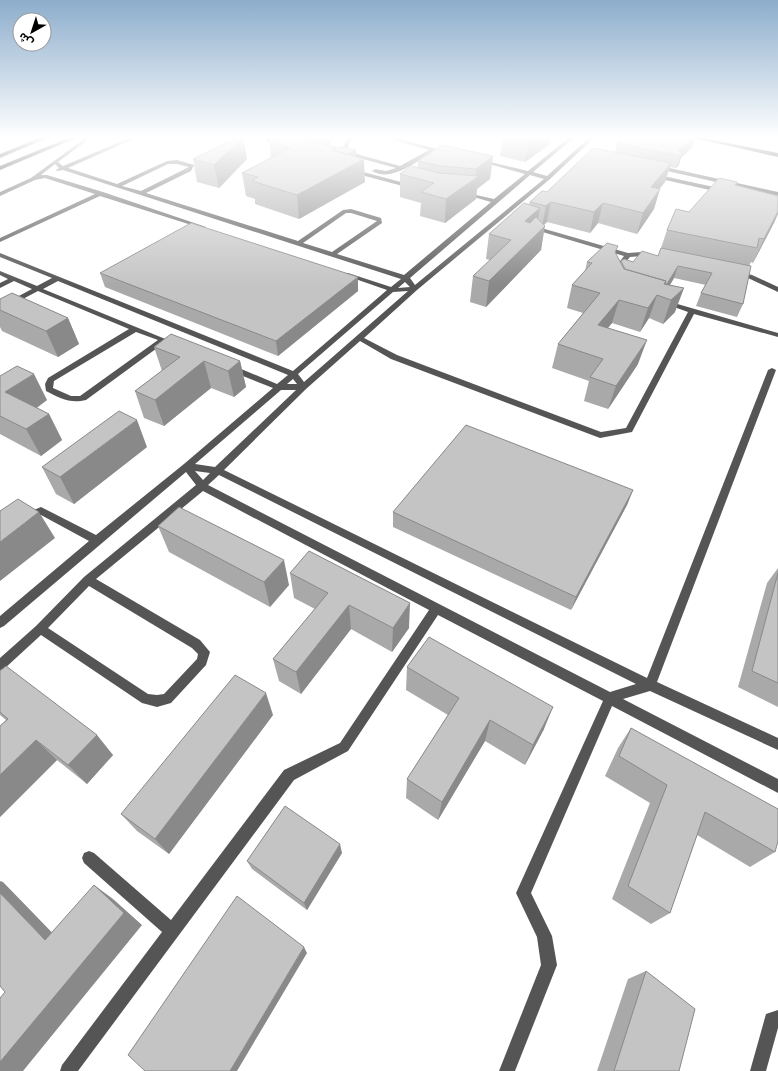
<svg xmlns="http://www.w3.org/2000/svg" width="778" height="1071" viewBox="0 0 778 1071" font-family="'Public Sans','Noto Sans Arabic',sans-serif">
	<rect width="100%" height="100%" fill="#fff"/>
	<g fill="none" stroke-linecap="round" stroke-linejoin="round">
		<path fill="#555" fill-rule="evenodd" d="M88 136H93L58 162 63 166 134 136H140L68 168 117 184 167 161 177 160 194 165 191 171 146 193 298 241 343 210 351 209 381 218 382 223 337 254 404 275 491 202 463 194V192L494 199 525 174 478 161V159L528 171 571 136H576L533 172 547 176 591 136H596L550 179 417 290 364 338 397 355 601 432 626 428 688 312 663 303V301H667L778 333V337L694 314 632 432 600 438 391 359 360 341 306 389 224 470 647 678 768 370 772 368 776 370 657 682 778 738V750L650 691 623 699 778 779V793L612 706 531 893 552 936 557 965 515 1071H499L541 965 537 937 516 893 603 701 438 615 348 751 294 780 78 1071H60L62 1065 162 932 84 863 82 858 84 853 89 851 94 853 171 920 284 770 340 743 429 610 203 491 96 579 200 640 210 652 206 665 171 703 157 707 142 703 41 635 4 669 0 670V658L36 626 84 577 196 485 186 472 4 626 0 628V616L89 541 41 515 27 521 24 520 22 517 24 514 41 507 96 535 184 464 273 388 228 370V366H234L277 384 288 375 58 281 43 289 180 345 176 347 164 343 86 400C70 404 60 398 46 391L45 384 48 378 129 329 38 291 0 311V306L32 289 14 281 0 288V283L8 279 0 275V271L37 286 52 278 0 257V253L293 371 387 290 344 275V273H348L391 287 401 279 63 170 57 171 56 170 59 168 55 164 41 175H47L103 192 206 227 201 228 100 196 0 242V238L95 194 45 178 35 180 0 196V192L31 178ZM168 164H177L189 167 141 191 122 186ZM530 175 544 179 415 285 410 278ZM346 213H351L377 221 332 252 303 243ZM405 282 410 287 398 288ZM408 291 304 382 298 374 393 292ZM136 332 158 340 80 396H71L53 388 54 381ZM293 379 297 384H287ZM281 390H296L215 467 195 464ZM195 471 210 473 203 480ZM219 475 636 684 610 692 208 485ZM89 586 192 648 198 654 197 659 164 694 157 695 148 694 48 628Z
			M248 136H273L268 139 272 142 284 147C276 151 269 142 264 139 259 137 252 139 248 136Z
			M348 136H352L346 151 400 166 429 150 380 136H388L452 153 449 155 434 151C418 160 392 183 372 171L375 169 386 171 396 168 341 153Z
			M656 165 778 192V196L654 168V166Z
			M352 169 416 186 417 187 414 189 350 172 349 171Z
			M654 174 723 189 726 191 723 193 652 177V175Z
			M531 225 628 253 642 252 654 256 651 258 642 256 630 257 619 270H615L614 269 624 256 529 228 528 227Z
			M736 271 752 275 778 287V292L748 278 734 274V272Z
			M778 1010V1028L766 1071H750L766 1014Z"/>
		<path fill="#000" fill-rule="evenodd" d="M684 136H693L778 153V157Z"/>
		<path fill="#000" fill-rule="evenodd" d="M44 136H52L0 158V154Z
			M73 136H81L0 170V166Z"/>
	</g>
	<path fill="#a9a9a9" d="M276 136H336L327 145 333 147 356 150V156L365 182 299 219 255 204V199L246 196 242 173 271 158 269 142Z
		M503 136H551L550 144 525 162 500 156Z
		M243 137 247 159 219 188 197 182 193 159Z
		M617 143 692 148 681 158 679 165 676 168 670 167 665 182 659 189 654 209 637 234 598 223 590 233 547 222 544 225 541 250 486 307 470 302 473 276 490 260 486 259 489 234 529 204 530 202 615 152Z
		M493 156 490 179 477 189 476 199 445 223 420 216 421 203 400 197V174L418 168V161Z
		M737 182 736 186 775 221 753 263 751 262 749 266 743 304 737 317 696 306 701 293 706 285 674 278 670 285 675 312 663 324 649 318 640 332 612 323 608 328 638 364 608 409 584 401 589 381 552 368 558 344 583 313 567 308 572 285 585 271 587 262 616 254 621 263V261L633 262 658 256 661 248 667 230 689 212Z
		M100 273 358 277V291L278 356 105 287Z
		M0 299 68 318 79 344 58 357 2 331 0 327Z
		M154 347 240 361 246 387 234 397 211 388 164 426 144 418 135 391 162 371Z
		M0 376 47 400 37 408 49 414 62 440 41 456 0 434Z
		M147 447 74 504 56 494 42 467Z
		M633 490 627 505 571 610 393 527V512Z
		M158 526 289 585 270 607 169 552Z
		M778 568V707L738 687 767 583Z
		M290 573 409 628 392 652 351 629 301 694 279 681 273 659 315 609 294 598Z
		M407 667 544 729 525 765 485 741 438 820 406 798 407 779 448 715 406 690Z
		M0 671 113 755 87 784 57 760 0 817V726L6 720 0 715Z
		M273 715 169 854 137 831 121 814Z
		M631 728 775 852 750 867 697 835 670 913 651 924 612 899 650 803 605 776 618 748Z
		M342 853 307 910 252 869 247 861Z
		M646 971 679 1071H597L628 979Z"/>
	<path fill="#898989" d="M324 136H336L325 149Z
		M534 136H551L550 144 525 162 529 140Z
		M696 136 692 148 681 157 679 165 676 168 680 156 678 151Z
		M243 137 247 159 219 188 214 165Z
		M356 150V158L343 157Z
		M493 156 490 179 477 189 476 199 445 223 446 199 476 178V169Z
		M364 159 365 182 299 219 297 195Z
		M671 163 665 182 645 207 651 187Z
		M660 189 654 209 637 234 643 213Z
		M551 202 547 222 542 226 546 206Z
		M603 203 598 223 590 233 594 212Z
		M540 208 536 232 525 221Z
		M778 211V214L775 221 753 263 764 239Z
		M545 226 541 250 486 307 489 281Z
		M678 266 674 278 662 298 666 285Z
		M358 277V291L278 356 276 341Z
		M684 288 675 312 663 324 671 300Z
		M657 295 649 318 640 332 648 308Z
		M619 300 612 323 591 348 598 325Z
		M68 318 79 344 58 357 46 331Z
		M647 340 638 364 608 409 616 386Z
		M204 361 211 388 164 426 155 400Z
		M240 361 246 387 234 397 228 371Z
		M34 374 47 400 20 419 5 392Z
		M49 414 62 440 41 456 26 429Z
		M137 420 147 447 74 504 60 477Z
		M633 490 627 505 571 610 576 597Z
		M39 512 55 538 0 581V542Z
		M284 560 289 585 270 607 264 582Z
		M410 603 409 628 392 652 393 628Z
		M349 605 351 629 301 694 296 672Z
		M266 693 273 715 169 854 155 839Z
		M553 707 544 729 525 765 533 745Z
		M490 720 485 741 438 820 442 802Z
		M97 735 113 755 87 784 68 765Z
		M36 740 57 760 0 817V775Z
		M340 844 342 853 307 910 304 903Z
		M0 881 3 882 69 950 45 940 0 893Z
		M94 885 113 899 142 925 23 1071H0V1062Z
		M304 947 307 953 237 1071H230Z"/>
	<path fill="#c4c4c4" stroke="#898989" d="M240 136H243V137L214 165 193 159Z
		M276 136H290L335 147 331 150 364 159 297 195 252 181 258 177 242 173 290 148 269 142Z
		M512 136H534L529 140Z
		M624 136H696L678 151 683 153 680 156 617 143Z
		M442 145 493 156 476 169 440 166 418 161Z
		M333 147 349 148 356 150 348 154 335 151V147Z
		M593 148 671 163 651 187 660 189 643 213 603 203 594 212 551 202 546 206 530 202 542 191 547 192Z
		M411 166 439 173 479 176 446 199 421 192 434 183 400 174Z
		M719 178 737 182 735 185 778 196V211L764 239 759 238 757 248 667 230 676 209 689 212Z
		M524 203 540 208 525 221 530 223 536 217 545 226 489 281 473 276 511 240 489 234Z
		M191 223 358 277 276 341 100 273Z
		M607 243 618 246 615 252 624 269 666 281 664 284 684 288 671 300 657 295 648 308 619 300 598 325 647 340 616 386 590 377 603 359 558 344 600 293 572 285 592 263 587 262Z
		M661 248 751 266 743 304 701 293 712 273 678 266 667 284H665L666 281 625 269 621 261 624 259 633 262 642 251 658 256Z
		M12 293 68 318 46 331 0 310V299Z
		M171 334 240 361 228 371 204 361 155 400 135 391 180 357 154 347Z
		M17 366 34 374 5 392 49 414 26 429 0 416V376Z
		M119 411 137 420 60 477 42 467Z
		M466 425 633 490 576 597 393 512Z
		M18 499 39 512 0 542V511Z
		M179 507 284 560 264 582 158 526Z
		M309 551 410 603 393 628 349 605 296 672 273 659 328 593 290 573Z
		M778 573V683L752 671Z
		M429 637 553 707 533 745 490 720 442 802 407 779 459 698 407 667Z
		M6 666 97 735 68 765 36 740 0 775V726L8 719 0 712V671Z
		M235 675 266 693 155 839 121 814Z
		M631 728 778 809V841L775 852 705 812 670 913 628 886 667 785 619 756Z
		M285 806 340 844 304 903 247 861Z
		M94 885 124 913 0 1062V998L5 992 0 986V893L45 940Z
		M237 896 304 947 230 1071H145L128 1055Z
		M646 971 695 1009 679 1071H614Z"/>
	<linearGradient id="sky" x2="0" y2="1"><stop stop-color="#8cadcc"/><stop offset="0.48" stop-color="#fff"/><stop offset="1" stop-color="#fff" stop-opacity="0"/></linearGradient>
	<rect width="778" height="286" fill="url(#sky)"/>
	<g transform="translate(32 32) rotate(219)"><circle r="19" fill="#ffffff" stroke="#999999"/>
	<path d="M0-3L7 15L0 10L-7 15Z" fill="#000000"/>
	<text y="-6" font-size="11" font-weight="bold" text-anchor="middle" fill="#000000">ش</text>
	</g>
</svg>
